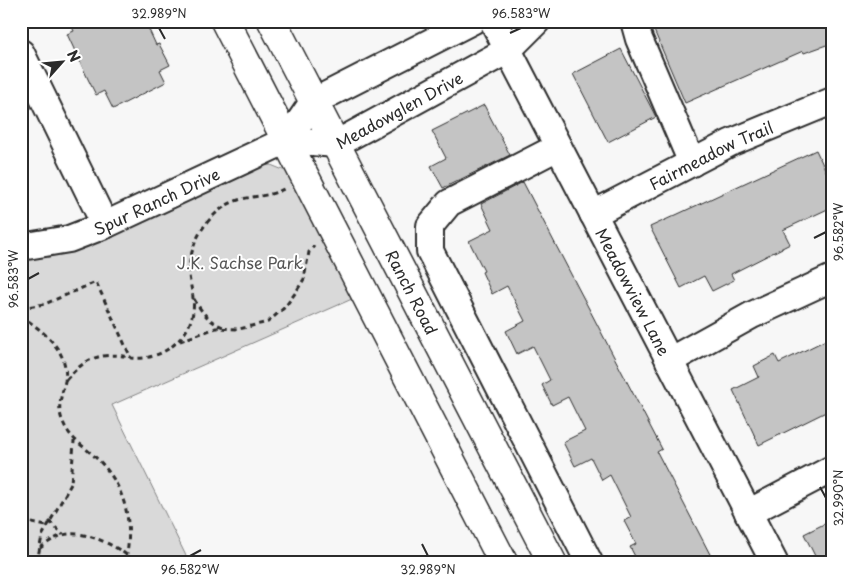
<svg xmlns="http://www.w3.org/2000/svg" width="853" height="583" viewBox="0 0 853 583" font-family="'Playpen Sans',sans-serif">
	<rect width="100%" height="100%" fill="#f7f7f7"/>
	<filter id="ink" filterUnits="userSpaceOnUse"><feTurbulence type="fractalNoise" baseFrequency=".02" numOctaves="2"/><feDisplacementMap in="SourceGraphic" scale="10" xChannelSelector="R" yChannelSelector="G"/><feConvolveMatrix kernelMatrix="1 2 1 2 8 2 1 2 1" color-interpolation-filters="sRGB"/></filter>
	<g filter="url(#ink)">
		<path fill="#d9d9d9" stroke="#828282" d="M271 165 288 172 352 299 112 405 189 562H21V261L88 245 260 166Z"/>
		<path fill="#c4c4c4" stroke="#2b2b2b" d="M69 21H145L156 45 159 44 170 65 160 70 166 82 113 109 104 91 96 95 88 79 67 34 74 31Z
			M650 21H832V43L804 53 803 51 685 103Z
			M621 49 656 117 608 142 573 74Z
			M484 105 510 155 443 188 431 166 446 158 432 131Z
			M816 150 832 184V207L783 230 790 244 731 274 734 280 712 291 704 276 681 288 650 227Z
			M523 182 662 449 657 452 714 562H638L630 547 636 544 624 521 631 517 610 475 602 480 591 458 575 466 563 442 585 431 568 397 552 405 542 385 550 380 533 346 517 354 506 331 525 321 507 286 492 294 482 272 484 271 469 241 493 229 481 204Z
			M832 337V409L759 445 733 390 759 377 754 366 775 355 779 363Z
			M832 520V562H818L804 534Z"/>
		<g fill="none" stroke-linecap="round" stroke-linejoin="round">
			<defs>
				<g id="minor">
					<path id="s1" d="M493 21 774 562"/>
					<path d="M634 21 639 39 692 163"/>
					<path d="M21 53 105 225"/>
					<path d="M287 140 313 102 472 21"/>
					<path d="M558 147 449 203 430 226V251L589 562"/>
					<path id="s2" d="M593 214 730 143 832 101"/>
					<path id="s3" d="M21 247 69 239 105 225 287 140 336 144 508 50 537 21"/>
					<path d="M669 361 752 315 832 278"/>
					<path d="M748 513 832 469"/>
				</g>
				<g id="major">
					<path d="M225 21 503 562"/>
					<path id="s4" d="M272 21 552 562"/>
				</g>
			</defs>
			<use href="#minor" stroke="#2b2b2b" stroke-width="30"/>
			<use href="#major" stroke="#2b2b2b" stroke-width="31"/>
			<path stroke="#2b2b2b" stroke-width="3" stroke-dasharray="5 4" stroke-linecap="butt" d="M194 299C201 311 209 322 223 327
				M21 308 45 304 96 282 131 358C164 362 198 333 193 298 192 288 188 278 189 268 191 249 198 231 212 217 238 190 258 202 284 189
				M21 316C43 331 70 351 65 381 62 396 56 407 63 422 70 439 80 443 93 455 122 480 133 516 127 554
				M180 341 216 328 239 329 268 322 285 307 296 292 304 279 309 252 314 246
				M66 380C86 357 101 352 131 357
				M21 494 24 503 21 528
				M23 521 46 526
				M49 521 63 535
				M40 548C46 544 53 539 60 536 82 527 120 547 135 562
				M37 562 42 536 71 484 74 441
				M122 562 129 556"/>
			<use href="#minor" stroke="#fff" stroke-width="26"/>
			<use href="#major" stroke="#fff" stroke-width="28"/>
		</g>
	</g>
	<path fill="none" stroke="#2b2b2b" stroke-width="2" d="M159 28 165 39M510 33 521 28M814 238 826 232M28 279 39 273M820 487 826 498M422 544 428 556M190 556 201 550"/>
	<g text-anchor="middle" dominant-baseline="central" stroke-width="4" stroke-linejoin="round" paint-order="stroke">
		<g font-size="16" fill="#2b2b2b" stroke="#fff">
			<text stroke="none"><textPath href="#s3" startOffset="409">Meadowglen Drive</textPath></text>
			<text stroke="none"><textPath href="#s2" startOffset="132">Fairmeadow Trail</textPath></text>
			<text stroke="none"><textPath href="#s3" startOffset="144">Spur Ranch Drive</textPath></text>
			<text stroke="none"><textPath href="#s4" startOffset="305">Ranch Road</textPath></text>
			<text stroke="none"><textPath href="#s1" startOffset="305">Meadowview Lane</textPath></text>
		</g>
		<g font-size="16" fill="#565656" stroke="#fff">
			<text x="240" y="262">J.K. Sachse Park</text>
		</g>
	</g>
	<rect width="853" height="583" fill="none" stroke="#fff" stroke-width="55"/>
	<g transform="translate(62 62) rotate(63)" stroke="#ffffff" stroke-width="4" paint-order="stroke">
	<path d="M0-4L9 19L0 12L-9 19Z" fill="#2b2b2b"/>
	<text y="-8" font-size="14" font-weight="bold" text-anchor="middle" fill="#2b2b2b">N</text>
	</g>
	<rect x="28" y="28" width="798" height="528" fill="none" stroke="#2b2b2b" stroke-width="2"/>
	<g font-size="12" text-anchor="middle" fill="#2b2b2b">
		<text x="159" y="18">32.989°N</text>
		<text x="521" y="18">96.583°W</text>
		<text transform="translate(839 232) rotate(-90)" y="4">96.582°W</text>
		<text transform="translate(14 279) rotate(-90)" y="4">96.583°W</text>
		<text transform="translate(839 498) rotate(-90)" y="4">32.990°N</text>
		<text x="190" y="574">96.582°W</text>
		<text x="428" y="574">32.989°N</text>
	</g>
</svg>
